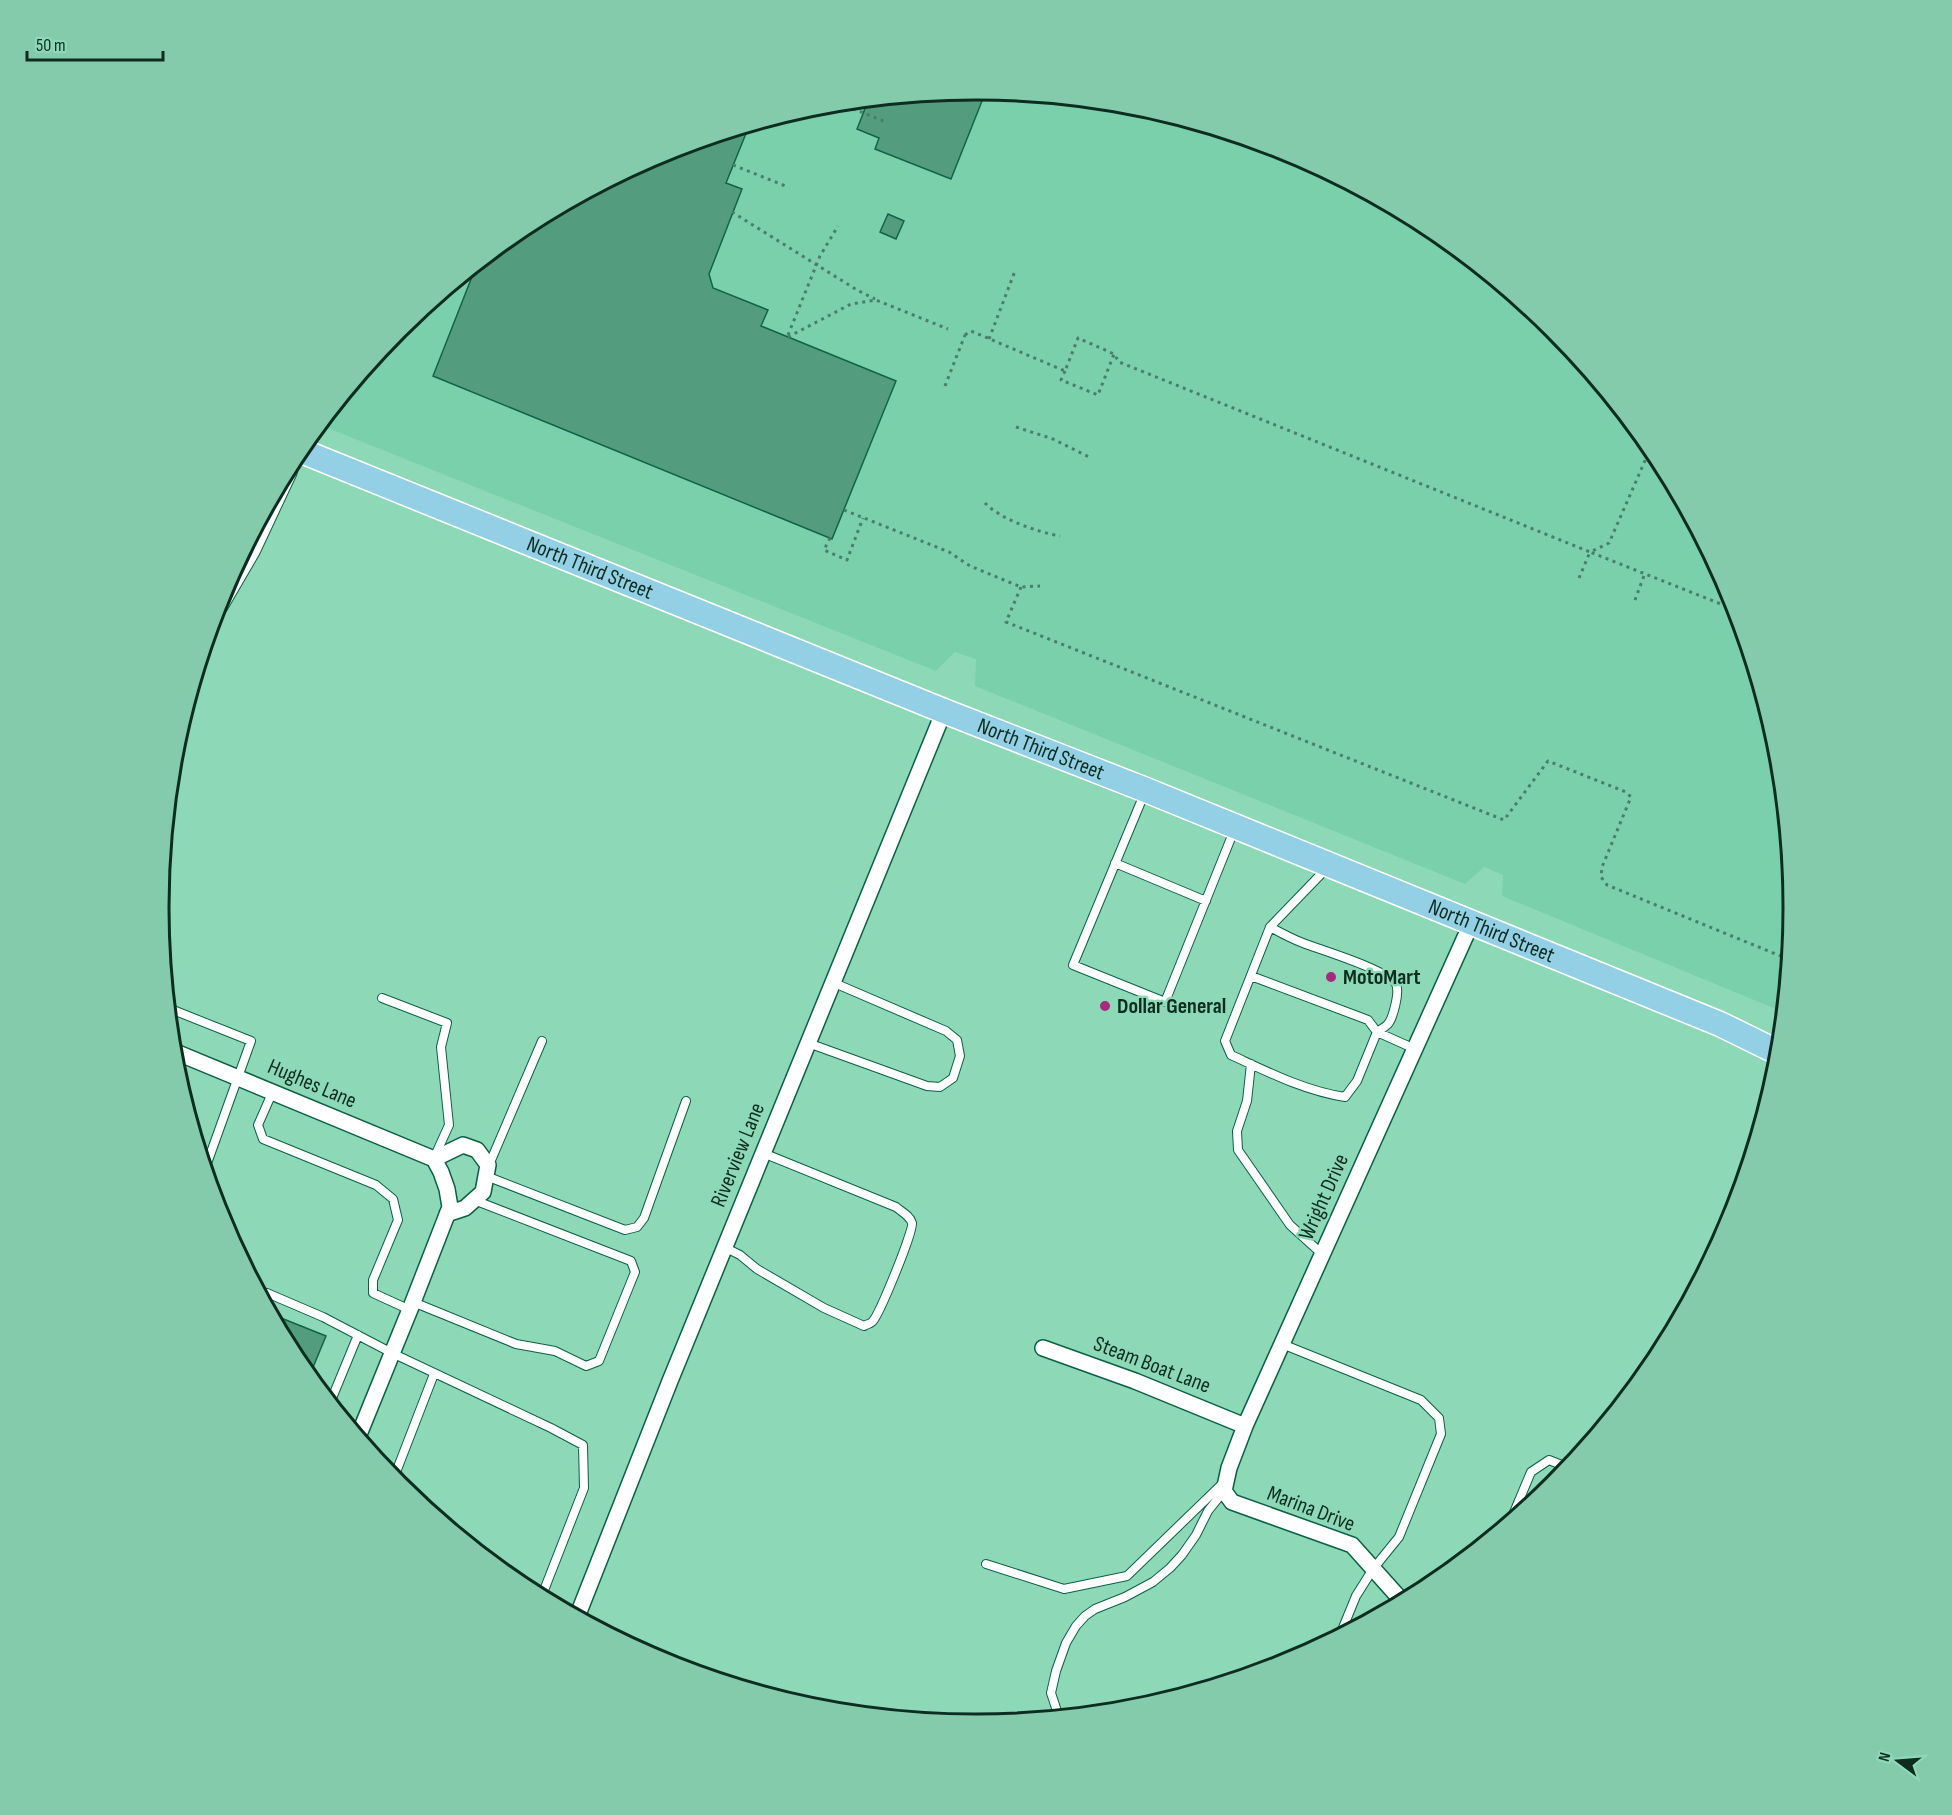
<svg xmlns="http://www.w3.org/2000/svg" width="1952" height="1815" viewBox="0 0 1952 1815" font-family="'Sofia Sans Condensed',sans-serif">
	<rect width="100%" height="100%" fill="#8dd9b7"/>
	<path fill="#7ad0ab" d="M976 90 1136 106 1289 152 1430 228 1554 330 1656 454 1731 595 1778 748 1793 908 1783 1012 1502 896 1503 875 1484 867 1465 884 975 686 976 659 955 652 936 671 320 425 398 329 522 228 663 152 817 106Z"/>
	<path fill="#539d7e" stroke="#106548" stroke-width="1.5" d="M976 90 986 91 951 179 875 149 879 138 857 129 868 101Z
		M749 126 726 183 742 189 709 274 713 288 768 310 761 326 896 381 832 539 433 376 477 264 522 228 663 152Z
		M888 214 904 221 896 239 880 232Z
		M271 1314 326 1336 309 1377 296 1361Z"/>
	<g fill="none" stroke-linecap="round" stroke-linejoin="round">
		<defs>
			<path id="service" d="M1145 792 1073 965 1165 1002 1235 828
				M1115 863 1206 901
				M1326 869 1270 927 1225 1041 1231 1055C1268 1072 1305 1091 1345 1097L1357 1081 1377 1032 1415 1049
				M1251 976 1368 1020 1377 1032C1380 1030 1385 1027 1388 1024 1393 1018 1400 992 1396 984 1388 970 1321 950 1303 943 1292 939 1281 933 1270 927
				M382 998 447 1023 441 1047 449 1125 434 1158
				M168 1008 251 1041 205 1169
				M808 1043 927 1086 940 1087 953 1078 960 1056 957 1040 946 1031 832 982
				M1251 1064 1247 1101 1237 1131 1238 1150 1290 1225 1322 1254
				M273 1091 258 1125 263 1139 376 1185 393 1199 398 1220 373 1280V1293L410 1310
				M489 1165 542 1041
				M486 1176 625 1230 637 1227 644 1218 686 1101
				M724 1247 740 1255 757 1269 824 1308 864 1326C867 1324 870 1324 872 1322 879 1316 914 1230 912 1223 910 1216 902 1212 896 1207L763 1153
				M259 1292 267 1293 323 1317 392 1353 551 1428 583 1445 584 1488 541 1598
				M413 1302 516 1344 555 1351 586 1366 599 1361 635 1272 631 1261 474 1200
				M1282 1344 1421 1400 1439 1418 1441 1434 1399 1537 1373 1569 1356 1596 1340 1635
				M330 1403 358 1335
				M393 1480 434 1374
				M1510 1522 1531 1472 1549 1460 1569 1468
				M986 1564 1064 1589 1127 1576 1222 1484
				M1057 1711 1051 1693 1056 1671 1066 1643 1076 1626 1085 1616 1095 1609 1125 1597 1153 1582 1170 1568 1182 1555 1196 1535 1208 1511 1224 1491"/>
			<path id="minor" d="M173 1051 434 1159 441 1172 447 1189 450 1207 413 1302 358 1437
				M434 1159 463 1145 477 1150 488 1165 483 1192 465 1208 447 1214
				M1043 1348 1135 1381 1245 1426
				M1403 1602 1352 1545 1232 1502 1224 1491 1229 1468 1245 1426 1471 924
				M577 1617 670 1381 944 711"/>
			<path id="tertiary" d="M218 605 250 550 287 471"/>
			<g id="primary">
				<path id="s1" d="M299 450 944 711 1146 790 1720 1024 1779 1053"/>
			</g>
		</defs>
		<use href="#service" stroke="#0a6145" stroke-width="10"/>
		<use href="#minor" stroke="#0a6145" stroke-width="18"/>
		<use href="#tertiary" stroke="#0a6145" stroke-width="22"/>
		<use href="#primary" stroke="#fff" stroke-width="27"/>
		<path stroke="#497e67" stroke-width="3" stroke-dasharray="3 4.5" stroke-linecap="butt" d="M839 103 886 122
			M733 165 788 187
			M732 212 857 290 875 299
			M788 335 820 256 838 226
			M965 335 971 331 1065 371 1078 338 1114 354 1119 362 1590 552 1609 543 1651 447
			M788 337 851 304 876 300 948 329
			M989 339 1015 271
			M1065 371 1061 380 1098 395 1114 354
			M945 386 965 335 961 333
			M1016 427 1053 439 1091 458
			M985 503C1000 519 1037 532 1060 536
			M844 510 949 552 970 566 1021 587 1040 586
			M830 538 824 550 847 560 863 518
			M1579 578 1590 552 1736 610
			M1021 587 1006 622 1504 820 1548 761 1626 792 1631 797 1602 867 1601 877 1607 885 1788 959
			M1635 600 1645 573"/>
		<use href="#service" stroke="#fff" stroke-width="8"/>
		<use href="#minor" stroke="#fff" stroke-width="15"/>
		<use href="#tertiary" stroke="#fff" stroke-width="20"/>
		<use href="#primary" stroke="#93d0e5" stroke-width="24"/>
	</g>
	<g fill="#a62a7d" stroke="#8dd9b7" stroke-width="2">
		<circle cx="1331" cy="977" r="6"/>
		<circle cx="1105" cy="1006" r="6"/>
	</g>
	<g text-anchor="middle" dominant-baseline="central" stroke-width="5" stroke-linejoin="round" paint-order="stroke">
		<g font-size="22" fill="#0c2d20" stroke="#8dd9b7">
			<text stroke="none"><textPath href="#s1" startOffset="314">North Third Street</textPath></text>
			<text stroke="none"><textPath href="#s1" startOffset="800">North Third Street</textPath></text>
			<text stroke="none"><textPath href="#s1" startOffset="1286">North Third Street</textPath></text>
			<text transform="translate(312 1084) rotate(23)">Hughes Lane</text>
			<text transform="translate(738 1155) rotate(-68)">Riverview Lane</text>
			<text transform="translate(1324 1197) rotate(-66)">Wright Drive</text>
			<text transform="translate(1152 1365) rotate(21)">Steam Boat Lane</text>
			<text transform="translate(1311 1509) rotate(21)">Marina Drive</text>
		</g>
		<g font-size="22" font-weight="bold" fill="#0c2d20" stroke="#8dd9b7" text-anchor="start">
			<text x="1343" y="977">MotoMart</text>
			<text x="1117" y="1006">Dollar General</text>
		</g>
	</g>
	<path d="M0 0H1952V1815H0ZM169 907a807 807 0 1 1 1614 0a807 807 0 1 1-1614 0Z" fill="#83cbab" fill-rule="evenodd"/>
	<path fill="none" stroke="#0c2d20" stroke-width="3" d="M169 907a807 807 0 1 1 1614 0a807 807 0 1 1-1614 0Z"/>
	<g transform="translate(1898 1761) rotate(286)" stroke="#8dd9b7" stroke-width="4.5" paint-order="stroke">
	<path d="M0-4.5L10 22L0 15L-10 22Z" fill="#0c2d20"/>
	<text y="-9" font-size="16" font-weight="bold" text-anchor="middle" fill="#0c2d20">N</text>
	</g>
	<path d="M27 51v9h136v-9" fill="none" stroke="#0c2d20" stroke-width="3"/>
	<text x="36" y="51" font-size="18" fill="#0c2d20" stroke="#8dd9b7" stroke-width="4.5" paint-order="stroke">50 m</text>
</svg>
